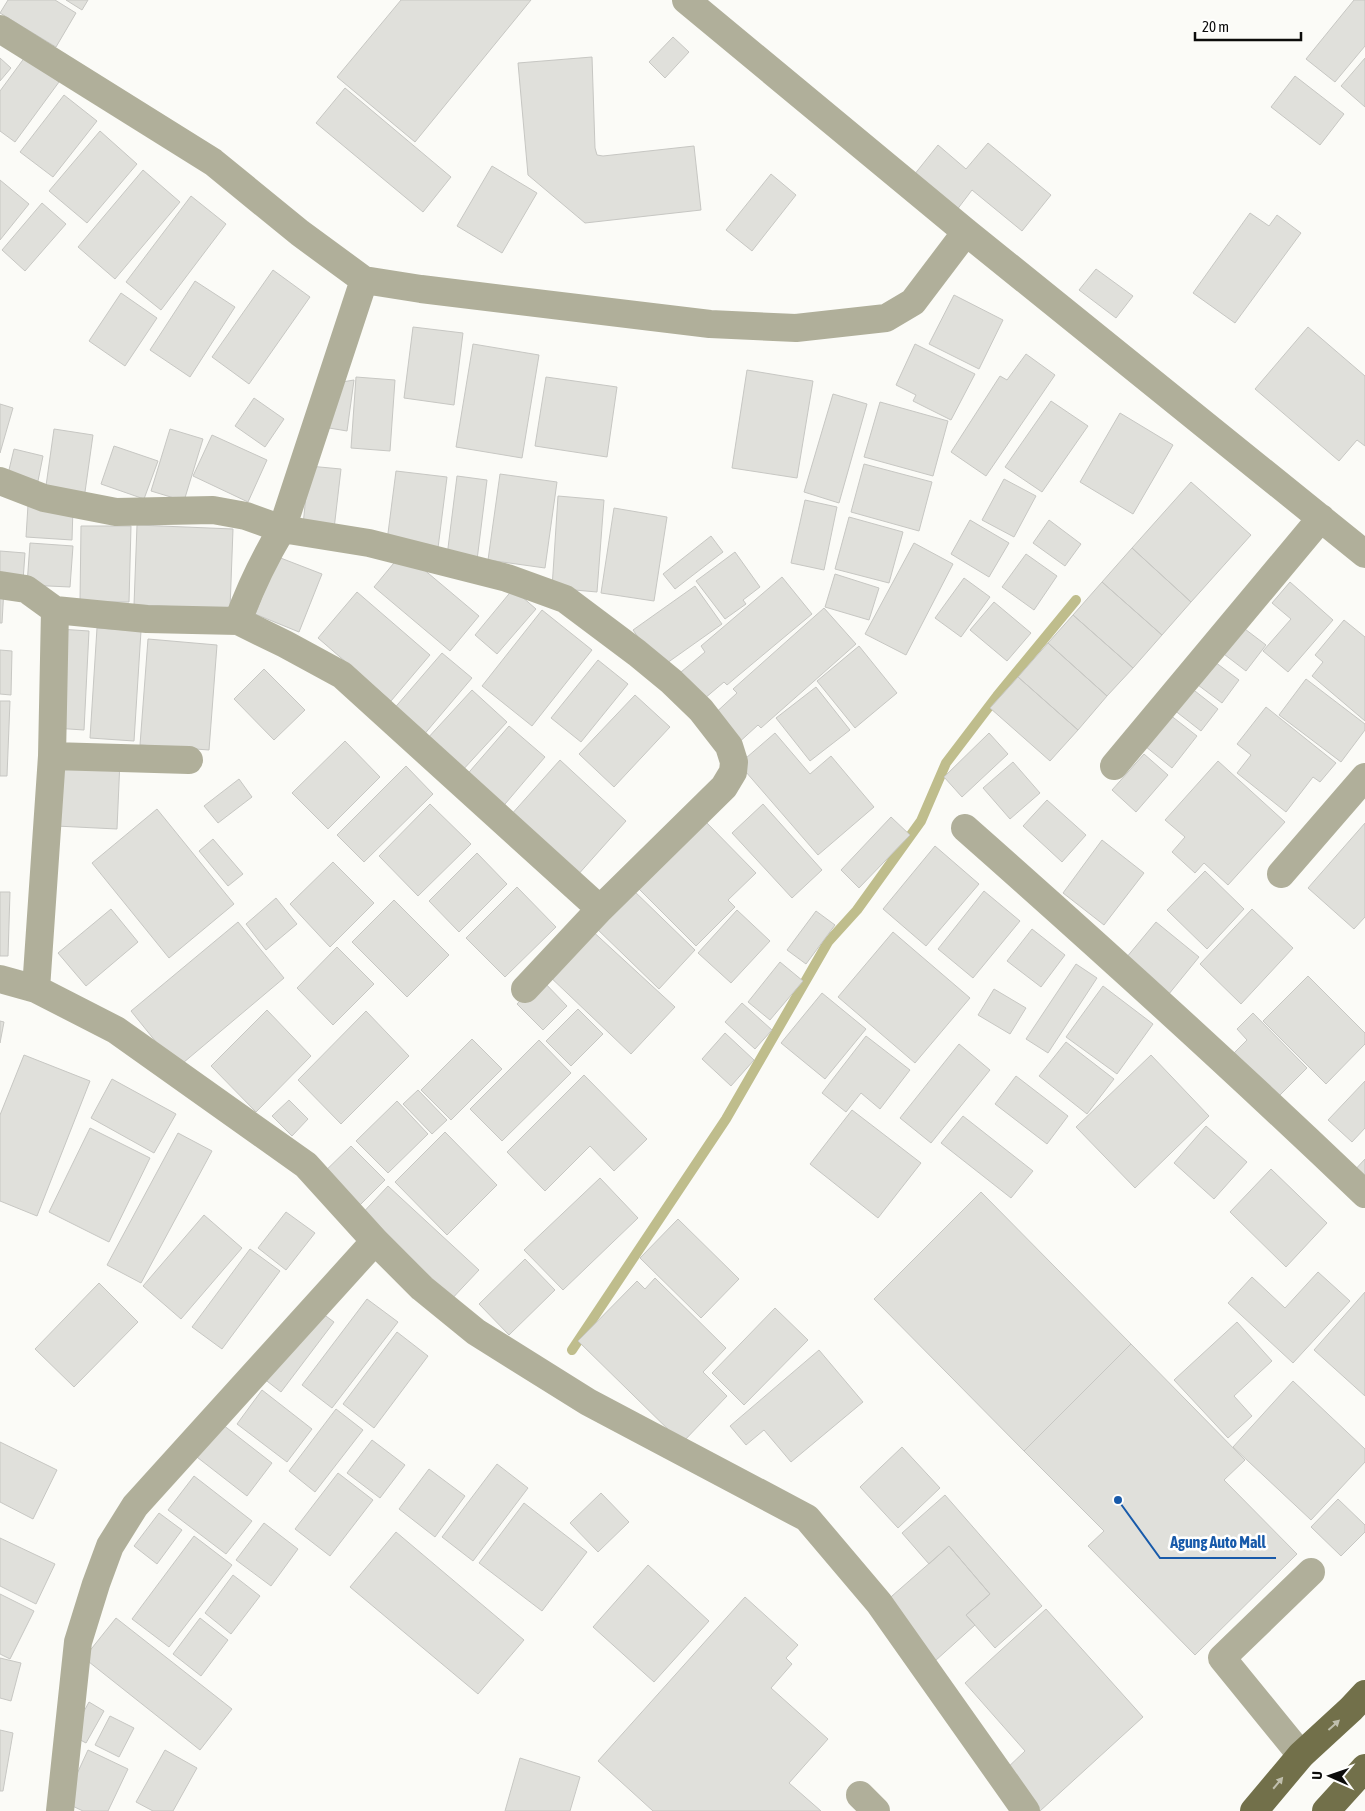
<svg xmlns="http://www.w3.org/2000/svg" width="1365" height="1811" viewBox="0 0 1365 1811" font-family="'Asap Condensed',sans-serif">
	<rect width="100%" height="100%" fill="#fbfbf7"/>
	<g fill="none" stroke-linecap="round" stroke-linejoin="round">
		<path stroke="#bfbd8c" stroke-width="10" d="M572 1350 726 1119 828 942 857 910 921 821 946 763 997 696 1076 600"/>
	</g>
	<path fill="#e0e0db" stroke="#c7c7c3" d="M8 0H55L76 13 56 47 0 13Z
		M66 0H88L82 10Z
		M401 0H531L415 142 337 77Z
		M1354 0H1365V46L1335 82 1306 59Z
		M673 37 689 52 665 78 649 62Z
		M25 57 59 82 15 142 0 131V91Z
		M592 57 595 148 597 155 603 156 694 146 701 210 585 223 528 175 518 63Z
		M0 58 11 68 0 81Z
		M1365 58V107L1341 86Z
		M1295 76 1344 114 1320 145 1271 107Z
		M345 88 451 177 423 212 316 123Z
		M64 95 97 121 53 177 20 152Z
		M100 131 137 164 87 223 49 191Z
		M988 143 1051 195 1022 231 972 190 953 215 910 180 938 145 966 169Z
		M492 166 537 193 502 253 457 226Z
		M143 170 180 202 115 279 78 247Z
		M771 174 796 195 752 251 726 230Z
		M0 180 29 204 0 240Z
		M191 196 226 224 161 310 126 282Z
		M42 203 66 224 25 271 2 250Z
		M1250 213 1269 226 1277 215 1301 233 1235 323 1193 293Z
		M1096 269 1133 296 1116 318 1079 290Z
		M273 270 310 297 249 384 212 357Z
		M195 281 235 307 190 377 150 350Z
		M121 293 157 318 125 366 89 341Z
		M954 295 1003 320 979 369 929 344Z
		M413 327 463 333 454 405 404 398Z
		M1308 327 1365 376V446L1357 440 1339 461 1255 389Z
		M473 344 539 355 522 458 456 447Z
		M915 344 975 374 951 420 913 401 916 395 896 385Z
		M1026 354 1055 375 986 476 951 452 1000 376 1007 380Z
		M747 370 813 381 797 478 732 468Z
		M356 377 395 380 390 451 351 448Z
		M546 377 617 387 607 457 535 446Z
		M354 380 347 431 323 427 336 383Z
		M833 394 867 404 839 503 804 492Z
		M254 398 284 419 265 447 235 426Z
		M1051 401 1088 426 1042 492 1005 467Z
		M880 402 948 421 933 476 864 457Z
		M0 404 13 408 0 453Z
		M1120 413 1173 445 1133 514 1080 482Z
		M54 429 93 435 84 499 45 493Z
		M170 429 203 439 184 501 151 491Z
		M212 435 267 460 248 502 193 476Z
		M114 446 158 461 144 499 101 484Z
		M14 449 43 456 38 481 8 474Z
		M864 464 932 482 919 531 851 512Z
		M309 466 341 469 334 529 303 525Z
		M396 471 447 477 438 548 387 541Z
		M500 474 557 482 545 568 488 560Z
		M457 476 487 480 477 560 447 556Z
		M1004 479 1036 496 1014 537 982 520Z
		M1191 482 1251 535 1191 602 1132 548Z
		M558 496 604 500 597 592 552 588Z
		M805 500 837 507 824 570 791 563Z
		M28 505 73 508 72 540 26 537Z
		M614 508 667 517 654 601 601 593Z
		M849 517 903 532 889 583 835 569Z
		M970 520 1009 543 989 577 951 554Z
		M1049 520 1081 544 1065 566 1033 543Z
		M137 525 233 529 230 609 134 605Z
		M81 526H131L129 602H80Z
		M711 536 723 552 675 589 663 574Z
		M30 543 73 546 70 587 27 585Z
		M914 543 953 564 906 655 865 634Z
		M1132 548 1191 602 1162 635 1102 582Z
		M0 551 25 553 23 581 0 580Z
		M403 552 479 616 450 651 374 587Z
		M735 552 760 587 743 600 746 604 725 619 696 581Z
		M1026 554 1057 576 1034 610 1002 587Z
		M278 557 322 574 299 632 255 614Z
		M835 574 879 588 869 620 825 607Z
		M782 577 812 614 727 685 724 682 698 704 675 677 705 652 701 646Z
		M964 578 990 597 961 637 935 618Z
		M1102 582 1162 635 1133 668 1073 615Z
		M1290 582 1333 620 1288 672 1263 651 1291 619 1272 603Z
		M695 586 722 624 660 668 633 630Z
		M0 588H4L2 623H0Z
		M513 589 536 609 497 654 475 635Z
		M357 592 430 655 391 701 318 638Z
		M994 602 1031 633 1007 661 970 630Z
		M824 608 856 644 761 728 758 725 736 745 711 717 737 693 733 689Z
		M542 610 592 650 532 726 482 686Z
		M1073 615 1133 668 1107 696 1048 643Z
		M1344 620 1365 637V721L1312 676 1323 662 1315 655Z
		M1237 623 1266 645 1246 671 1216 648Z
		M97 628 141 631 134 741 90 738Z
		M59 629 89 631 84 730 54 728Z
		M148 639 217 645 209 750 140 745Z
		M1048 643 1107 696 1078 730 1018 677Z
		M859 646 897 693 855 728 817 681Z
		M0 650 12 651 11 695 0 694Z
		M442 653 472 678 422 737 392 711Z
		M1207 656 1239 680 1222 703 1190 679Z
		M598 660 628 684 581 742 551 718Z
		M264 669 305 710 274 740 234 699Z
		M1018 677 1078 730 1050 761 990 708Z
		M1306 679 1365 724V730L1341 762 1279 715Z
		M1186 684 1218 709 1201 731 1169 706Z
		M816 687 850 730 810 761 776 718Z
		M472 690 507 722 461 772 426 740Z
		M635 695 670 727 614 787 579 754Z
		M0 701H10L7 776H0Z
		M1266 707 1336 763 1320 782 1313 777 1286 812 1237 773 1251 755 1237 744Z
		M1165 711 1197 736 1172 768 1140 742Z
		M509 726 545 757 500 810 464 778Z
		M775 733 810 774 831 756 874 807 818 855 739 764Z
		M989 733 1008 754 962 797 944 777Z
		M345 741 380 777 328 829 292 793Z
		M1144 754 1168 775 1136 812 1112 790Z
		M58 757 120 760 117 829 56 826Z
		M560 760 626 821 576 877 510 816Z
		M1218 761 1285 822 1228 885 1204 863 1195 873 1172 852 1185 837 1165 820Z
		M1013 762 1040 793 1010 819 983 788Z
		M406 766 433 794 364 862 337 835Z
		M239 779 252 797 218 823 204 806Z
		M1047 800 1086 835 1062 862 1023 826Z
		M430 804 471 844 418 896 379 856Z
		M763 804 822 870 792 898 732 833Z
		M157 809 234 904 169 958 92 863Z
		M891 817 910 835 859 888 841 870Z
		M704 820 756 873 728 900 735 907 696 946 637 887Z
		M1365 823V917L1354 929 1308 888Z
		M213 839 243 874 228 886 199 851Z
		M1102 840 1144 873 1104 925 1063 893Z
		M935 846 979 884 926 946 883 909Z
		M477 853 507 884 459 932 429 901Z
		M333 862 374 903 330 947 290 904Z
		M1205 871 1244 909 1207 949 1167 910Z
		M517 887 556 927 505 977 466 938Z
		M631 888 695 950 659 989 594 926Z
		M984 891 1020 921 973 978 938 949Z
		M0 892H10L8 956H0Z
		M276 898 297 924 266 950 246 924Z
		M394 900 449 955 407 997 352 942Z
		M111 909 138 942 86 986 58 953Z
		M1252 909 1293 948 1241 1004 1200 964Z
		M737 910 770 941 731 983 698 953Z
		M816 911 835 925 806 964 787 950Z
		M238 922 284 978 177 1068 131 1011Z
		M1156 922 1199 957 1164 1000 1121 964Z
		M588 927 675 1007 631 1054 546 973Z
		M1032 929 1065 955 1041 987 1007 961Z
		M893 932 970 998 915 1063 838 997Z
		M337 947 374 984 333 1025 297 988Z
		M780 962 803 981 770 1020 748 1002Z
		M1076 964 1097 978 1048 1053 1026 1039Z
		M1308 976 1365 1033V1044L1326 1084 1263 1021Z
		M541 979 567 1006 543 1030 517 1004Z
		M1103 986 1153 1024 1117 1074 1066 1037Z
		M994 989 1026 1008 1010 1034 978 1015Z
		M822 993 866 1029 825 1079 781 1043Z
		M742 1003 772 1030 755 1049 725 1022Z
		M578 1009 603 1034 571 1066 546 1041Z
		M267 1010 311 1056 256 1112 211 1066Z
		M366 1011 409 1056 341 1124 298 1080Z
		M1253 1013 1307 1068 1273 1102 1230 1057 1247 1040 1237 1029Z
		M0 1021 4 1022 0 1043Z
		M725 1033 754 1060 731 1086 702 1059Z
		M866 1036 910 1070 880 1109 861 1093 846 1112 822 1093Z
		M472 1039 502 1069 451 1120 421 1090Z
		M539 1040 571 1073 502 1141 470 1109Z
		M1066 1042 1114 1079 1087 1114 1039 1076Z
		M959 1044 990 1070 931 1143 900 1118Z
		M24 1055 90 1081 37 1216 0 1201V1115Z
		M1151 1055 1209 1116 1135 1188 1076 1127Z
		M584 1075 647 1139 614 1171 590 1146 545 1191 507 1152Z
		M1016 1076 1068 1116 1047 1144 995 1104Z
		M112 1079 176 1114 154 1153 91 1118Z
		M1365 1081V1128L1352 1142 1328 1120Z
		M418 1090 447 1120 432 1134 403 1104Z
		M289 1100 308 1119 292 1136 272 1116Z
		M397 1101 428 1134 388 1173 356 1141Z
		M852 1110 921 1163 878 1218 810 1164Z
		M963 1116 1033 1171 1011 1198 941 1143Z
		M1206 1126 1247 1162 1214 1199 1174 1163Z
		M90 1128 150 1158 109 1242 49 1212Z
		M445 1132 497 1185 447 1235 395 1182Z
		M178 1133 212 1151 141 1283 107 1265Z
		M351 1146 385 1180 353 1212 319 1177Z
		M1365 1159V1185L1352 1173Z
		M1271 1169 1327 1223 1286 1267 1230 1212Z
		M600 1178 638 1218 563 1290 524 1250Z
		M388 1186 479 1270 448 1303 357 1219Z
		M981 1192 1131 1344 1024 1451 874 1299Z
		M286 1212 315 1233 286 1270 258 1248Z
		M204 1215 242 1248 181 1319 143 1286Z
		M678 1219 739 1279 701 1318 640 1258Z
		M250 1249 280 1271 222 1349 192 1327Z
		M525 1259 555 1290 509 1335 479 1304Z
		M1318 1272 1350 1301 1293 1363 1228 1303 1252 1277 1285 1308Z
		M655 1278 726 1348 703 1372 727 1396 682 1443 578 1341 637 1281 645 1289Z
		M99 1283 138 1322 74 1387 35 1349Z
		M1365 1292V1396L1314 1350Z
		M367 1299 398 1322 332 1408 302 1385Z
		M315 1308 334 1322 281 1392 263 1378Z
		M775 1308 808 1340 744 1405 712 1373Z
		M1237 1322 1272 1361 1234 1396 1252 1416 1228 1438 1174 1380Z
		M397 1332 428 1356 374 1428 343 1404Z
		M1131 1344 1245 1460 1224 1480 1297 1554 1195 1655 1088 1546 1104 1531 1024 1451Z
		M819 1350 863 1402 791 1462 764 1430 746 1445 730 1426Z
		M1293 1381 1365 1449V1462L1311 1520 1233 1447Z
		M262 1390 312 1429 287 1462 237 1424Z
		M336 1409 363 1430 315 1492 289 1471Z
		M218 1421 272 1463 247 1496 193 1454Z
		M372 1440 405 1465 380 1498 347 1473Z
		M0 1442 57 1470 33 1519 0 1502Z
		M902 1447 940 1488 898 1528 860 1487Z
		M497 1464 528 1488 473 1561 442 1537Z
		M429 1469 465 1496 435 1537 399 1509Z
		M338 1473 373 1500 330 1556 295 1529Z
		M194 1476 252 1521 226 1554 168 1510Z
		M601 1493 629 1522 598 1552 570 1523Z
		M945 1495 1042 1606 995 1648 966 1615 990 1594 949 1546 929 1564 902 1533Z
		M1338 1499 1365 1525V1532L1341 1556 1311 1527Z
		M524 1503 587 1552 542 1611 479 1563Z
		M159 1513 182 1530 157 1564 134 1546Z
		M264 1523 298 1549 271 1586 236 1560Z
		M396 1532 524 1640 478 1694 350 1587Z
		M194 1536 232 1565 169 1647 132 1619Z
		M0 1538 55 1564 36 1604 0 1586Z
		M949 1546 990 1594 966 1615 975 1625 935 1661 884 1603Z
		M648 1565 709 1621 654 1682 593 1627Z
		M233 1575 260 1596 231 1634 205 1613Z
		M0 1594 34 1611 10 1659 0 1654Z
		M745 1597 798 1645 786 1658 792 1664 771 1688 828 1739 789 1783 821 1811H653L598 1761Z
		M1046 1609 1143 1717 1040 1811 1004 1771 1025 1751 965 1683Z
		M116 1618 232 1709 200 1750 84 1658Z
		M200 1618 228 1640 201 1676 173 1654Z
		M0 1658 21 1663 11 1701 0 1698Z
		M89 1702 104 1711 86 1743 71 1735Z
		M110 1716 134 1728 119 1757 95 1745Z
		M0 1730 13 1733 3 1791H0Z
		M88 1750 128 1769 108 1811H83L64 1802Z
		M165 1750 197 1768 173 1811H153L136 1802Z
		M520 1758 580 1777 570 1811H505Z"/>
	<g fill="none" stroke-linecap="round" stroke-linejoin="round">
		<path stroke="#b0af9a" stroke-width="28" d="M686 0 966 232 1365 554
			M0 29 213 162 300 233 364 280 421 289 710 324 796 328 886 318 913 302 966 232
			M0 481 44 498 116 512 213 510 246 516 282 529 364 280
			M0 585 26 589 55 610 147 619 238 621 285 644 342 675 600 909 525 989
			M238 621C250 588 264 559 282 529L369 543 507 578 565 599 637 653 671 681 701 710 729 746 734 762 733 772 724 787 600 909
			M52 756 189 760
			M1114 766 1321 518
			M965 828C1101 948 1234 1069 1365 1194
			M1281 874 1365 777
			M0 979 36 989 116 1030 306 1165 375 1241 422 1288 476 1332 588 1402 807 1518 879 1603 1026 1811
			M36 989 52 756 55 610
			M1301 1755 1222 1658 1311 1572
			M860 1795 876 1811
			M60 1811 78 1642 96 1584 110 1546 135 1506 375 1241"/>
		<path stroke="#72704a" stroke-width="28" d="M1254 1811 1301 1755 1351 1709 1365 1694
			M1326 1811 1365 1768"/>
	</g>
	<defs><path id="oneway-solid" d="M-6-.8H1V-3.2L6.5 0L1 3.2V.8H-6Z" transform="scale(1.25)"/></defs>
	<g fill="#c0bfad">
		<use href="#oneway-solid" transform="translate(1334 1725) rotate(-42)"/>
		<use href="#oneway-solid" transform="translate(1278 1783) rotate(-50)"/>
	</g>
	<path fill="none" stroke="#185aaa" stroke-width="2" d="M1118 1500L1160 1558H1276"/>
	<circle fill="#185aaa" stroke="#fffffe" stroke-width="2" cx="1118" cy="1500" r="5"/>
	<g font-size="16" text-anchor="middle" font-weight="bold" fill="#185aaa" stroke="#fffffe" stroke-width="5" stroke-linejoin="round" paint-order="stroke">
		<text x="1218" y="1548">Agung Auto Mall</text>
	</g>
	<g transform="translate(1330 1776) rotate(272)" stroke="#fffffe" stroke-width="4" paint-order="stroke">
	<path d="M0-4L9 19L0 12L-9 19Z" fill="#0c0c0b"/>
	<text y="-8" font-size="14" font-weight="bold" text-anchor="middle" fill="#0c0c0b">U</text>
	</g>
	<path d="M1195 32v8h106v-8" fill="none" stroke="#0c0c0b" stroke-width="2.5"/>
	<text x="1202" y="32" font-size="15" fill="#0c0c0b" stroke="#fffffe" stroke-width="4" paint-order="stroke">20 m</text>
</svg>
